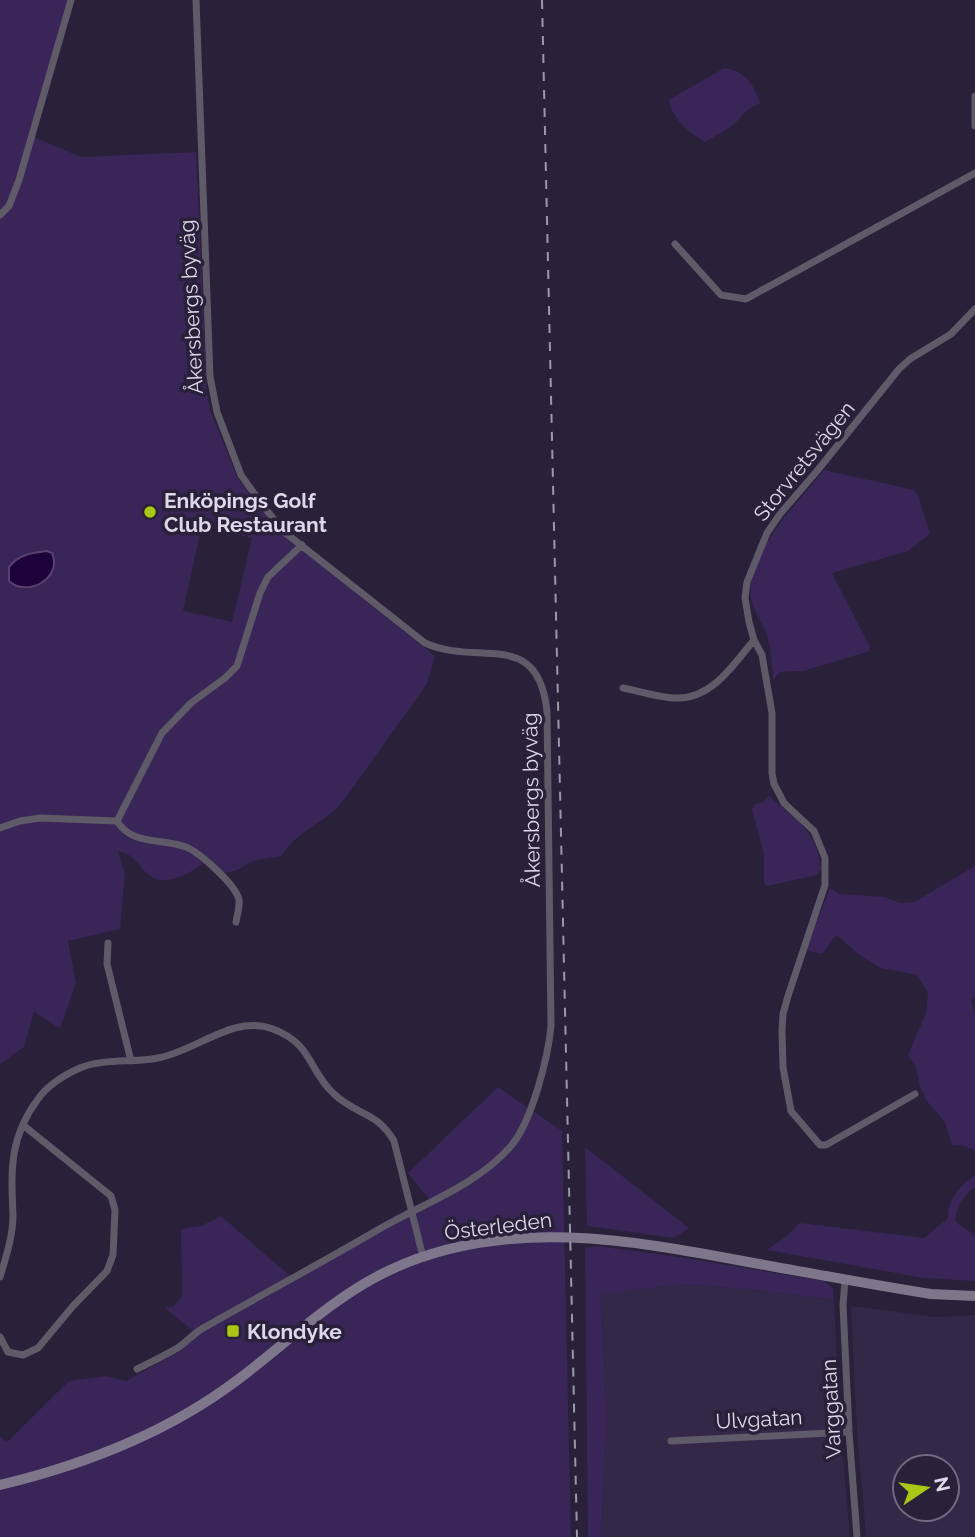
<svg xmlns="http://www.w3.org/2000/svg" width="975" height="1537" viewBox="0 0 975 1537" font-family="Raleway,sans-serif">
	<rect width="100%" height="100%" fill="#292039"/>
	<path fill="#332848" fill-rule="evenodd" d="M686 1284 774 1292 834 1300 840 1424 850 1537H601L607 1422 601 1293Z
		M851 1306 936 1317 975 1315V1537H866L857 1432ZM905 1467H947V1509H905Z"/>
	<path fill="#392557" fill-rule="evenodd" d="M0 0H68L29 135 81 157 196 152 207 393 210 410 238 479 265 514 359 596 435 656 427 684 349 793C344 799 339 806 334 811 315 826 295 835 281 856L253 861 235 871 224 873 196 850 194 854 203 864C189 873 164 889 148 874 136 864 136 855 118 851L125 874 120 929 68 941 76 983 61 1026 59 1028 34 1012 24 1047 0 1064ZM202 525 252 538 232 622 183 611ZM23 555 53 565C49 579 40 586 25 589L9 567Z
		M724 68C745 71 755 85 760 104 747 107 744 115 734 124 726 131 715 136 705 142 688 132 673 120 669 100Z
		M824 470 914 490 918 495 930 534 908 551 832 573 870 647V651L803 671 780 672 773 680C772 665 771 647 766 633 761 621 753 610 751 598 745 554 799 501 824 470Z
		M769 796C796 820 816 829 821 869L817 875 767 886 764 883V854L752 810 754 805 763 802Z
		M975 866V996L972 1002 975 1013V1150L965 1146 952 1145 945 1122 926 1100 919 1084 916 1067 908 1055 926 1013 928 993 917 975 881 968 858 954 837 935C830 939 829 948 822 954L806 950 830 888 840 894 884 897 900 903 914 902Z
		M498 1087 562 1131 571 1537H0V1437L7 1442 69 1381 106 1376 126 1381 182 1350 194 1332 165 1308 174 1306 182 1297 181 1229 201 1226 221 1216 290 1276 405 1210 429 1199 408 1173Z
		M585 1147 689 1228 674 1238 587 1226Z
		M975 1175V1187C963 1197 958 1204 955 1219L958 1224 975 1235V1281L924 1278 767 1250 788 1235 800 1223 924 1238 948 1218C947 1199 961 1185 975 1175Z
		M597 1246 686 1258 824 1281 833 1288 834 1300 774 1292 686 1284 601 1294 607 1422 601 1537H588L585 1248Z"/>
	<path fill="#1e023c" stroke="#584270" stroke-width="2" d="M47 551 52 553C63 578 27 598 9 581V567C19 554 32 553 47 551Z"/>
	<g fill="none" stroke-linecap="round" stroke-linejoin="round">
		<path stroke="#5e5a67" stroke-width="7" d="M975 96V126
			M0 215 9 206 19 180 71 0
			M675 244 721 295 746 299 975 173
			M623 688C640 691 660 698 677 698 712 699 734 664 754 640
			M117 821 162 733 191 703 225 678 237 666 260 593 268 577 302 545
			M117 821C132 846 162 838 186 847 199 852 237 886 239 900 240 907 237 915 236 922
			M0 828 20 821 40 818 117 821
			M108 943 107 964 131 1061
			M915 1094 826 1145H820L791 1111 783 1067 782 1031 783 1014 788 996 825 885V858L814 831 784 803 774 784 772 773V713L762 655 754 640 749 622 745 598 747 582 767 533 780 514 817 471 899 369 910 359 951 334 975 309
			M0 1277C6 1257 13 1236 13 1215 11 1170 9 1138 38 1099 48 1085 64 1075 80 1068 104 1058 133 1063 158 1058 197 1051 233 1014 273 1029 313 1044 308 1070 333 1093 355 1115 377 1111 394 1141L423 1257
			M845 1280 843 1305 849 1432 857 1537
			M0 1337 8 1352 23 1355 38 1348 73 1306 107 1271 113 1255 115 1210 111 1196 23 1125
			M137 1369C151 1362 166 1355 179 1347 188 1341 195 1332 205 1327 263 1294 323 1262 381 1228 425 1203 477 1185 511 1146 532 1121 548 1058 551 1026L547 711C538 627 477 667 425 643L283 531 261 503 241 475 217 412 210 377 196 0
			M671 1441 849 1432"/>
		<path stroke="#7e778c" stroke-width="10" d="M0 1485C83 1465 167 1433 236 1381 286 1344 332 1297 390 1270 507 1215 637 1241 759 1264 816 1274 873 1285 931 1294L975 1296"/>
		<path stroke="#9d97aa" stroke-width="2" stroke-dasharray="9 9" stroke-linecap="butt" d="M542 0 577 1537"/>
	</g>
	<g fill="#aac716" stroke="#292039" stroke-width="2.5">
		<circle cx="150" cy="512" r="7"/>
		<rect x="226" y="1324" width="14" height="14" rx="3.5"/>
	</g>
	<g text-anchor="middle" dominant-baseline="central" stroke-width="7" stroke-linejoin="round" paint-order="stroke">
		<g font-size="21" fill="#ded9ea" stroke="#292039">
			<text transform="translate(191 307) rotate(-93)">Åkersbergs byväg</text>
			<text transform="translate(804 461) rotate(-51)">Storvretsvägen</text>
			<text transform="translate(531 800) rotate(-91)">Åkersbergs byväg</text>
			<text transform="translate(498 1226) rotate(-7)">Österleden</text>
			<text transform="translate(831 1409) rotate(-93)">Varggatan</text>
			<text transform="translate(759 1419) rotate(-3)">Ulvgatan</text>
		</g>
		<g font-size="21" font-weight="bold" fill="#ded9ea" stroke="#292039" text-anchor="start">
			<text x="164" y="500">Enköpings Golf<tspan x="164" dy="24">Club Restaurant</tspan></text>
			<text x="247" y="1331">Klondyke</text>
		</g>
	</g>
	<g transform="translate(926 1488) rotate(77)"><circle r="33" fill="#292039" stroke="#716a80" stroke-width="2"/>
	<path d="M0-5L12 26L0 18L-12 26Z" fill="#aac716"/>
	<text y="-10" font-size="19" font-weight="bold" text-anchor="middle" fill="#ded9ea">N</text>
	</g>
</svg>
